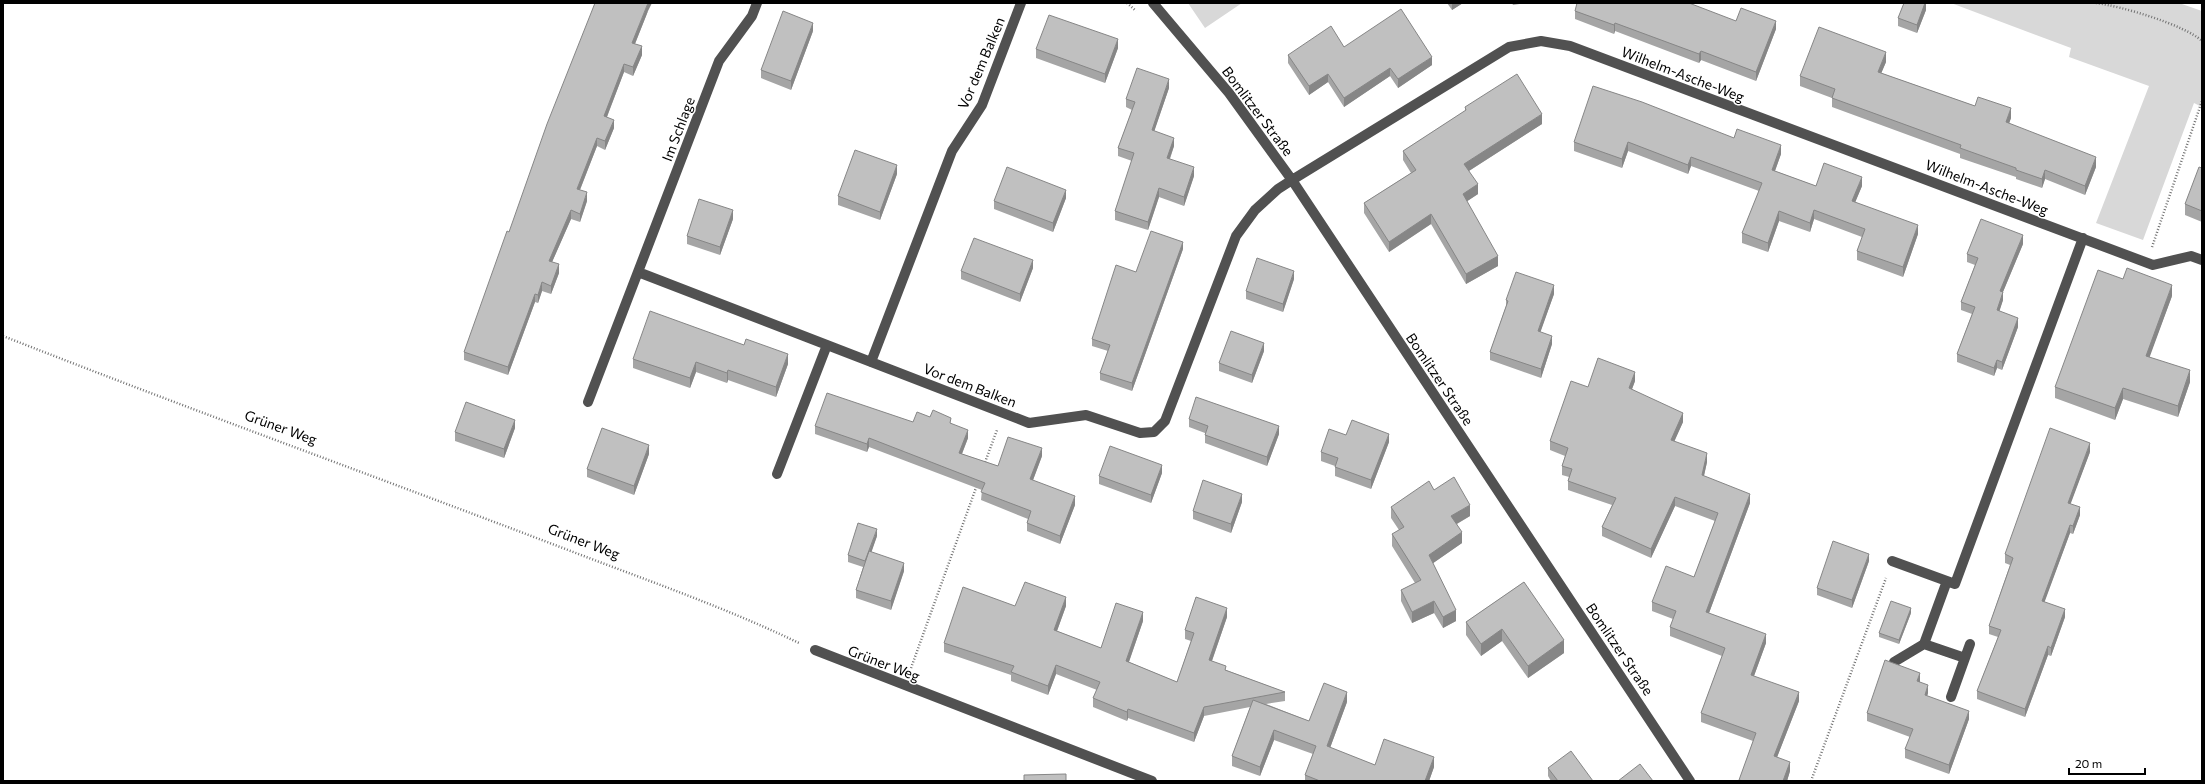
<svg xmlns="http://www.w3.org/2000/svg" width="2205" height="784" viewBox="0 0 2205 784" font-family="Commissioner,sans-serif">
	<rect width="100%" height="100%" fill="#fff"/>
	<path fill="#d8d8d8" d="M1188 3H1242L1205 28Z
		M1951 3H2179L2202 11V107L2194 103 2143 240 2096 223 2149 86 2069 57 2071 48Z"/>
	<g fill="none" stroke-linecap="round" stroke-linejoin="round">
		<path stroke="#737373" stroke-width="2.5" stroke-dasharray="1 2" stroke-linecap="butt" d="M1127 3 1136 11
			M2096 3C2121 6 2185 25 2202 41
			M2152 247 2202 101
			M3 336C191 410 380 478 568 550 646 580 724 607 799 643
			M984 465 997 430
			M911 668 977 485
			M1811 781 1886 578"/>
		<path stroke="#515151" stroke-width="10" d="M1153 3 1229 93 1292 180 1690 781
			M638 272 1029 423 1086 415 1140 433 1154 432 1165 421 1236 236 1255 210 1278 189 1292 180 1509 47 1541 41 1570 46 2153 265 2191 256 2202 260
			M871 362 952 151 982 105 1021 3
			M588 402 719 61 752 16 757 3
			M777 474 827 345
			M1892 561 1955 584 2083 238
			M1947 581 1924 644 1965 658
			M815 650 1152 781
			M1894 662 1924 644
			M1951 697 1970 644"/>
	</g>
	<path fill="#a5a5a5" d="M1447 3H1463L1452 10Z
		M1512 3H1526L1513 5Z
		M1926 3V10L1917 33 1898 26V18Z
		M648 11 635 44 642 55 633 76 624 72 607 117 614 128 605 150 597 146 580 190 587 201 580 222 571 219 552 262 559 273 551 294 542 291 538 303 535 302 508 375 464 360V352L509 232Z
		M1575 11 1736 21 1776 29 1756 81 1701 60 1699 63 1615 31 1614 34 1575 19Z
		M813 31 791 90 761 78V70Z
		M1344 47 1432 65 1398 88 1390 76 1344 107 1328 82 1309 95 1288 63V55Z
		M1118 48 1105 83 1036 58V49Z
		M1886 62 1881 73 1975 106 2011 118 2009 123 2096 167 2085 195 2045 179 2042 188 2016 179V177L1960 158V154L1832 107V98L1800 86V76Z
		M1169 88 1154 131 1174 146 1170 159 1194 176 1184 206 1159 197 1148 230 1115 220V211L1132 161 1118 156V148L1132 110 1126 107V99Z
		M1465 107 1542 124 1469 171 1478 194 1467 201 1498 266 1466 284 1431 224 1389 252 1364 213V203L1411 173 1403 160V151L1465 111Z
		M1734 138 1781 154 1775 171 1816 186H1862L1855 202 1918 234 1903 277 1857 260V251L1862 237 1814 219 1810 232 1779 221 1768 252 1742 243V233L1759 191 1691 166 1688 174 1628 151 1622 168 1574 151V142Z
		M2202 168V222L2185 215V204Z
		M897 174 880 220 838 205V196Z
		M1066 198 1053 232 994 209V201Z
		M733 219 720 255 687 244V236Z
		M2023 244 2003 292V300L1999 311 2018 327 2002 370 1997 368 1994 376 1957 362V354L1972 314 1961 310V302L1975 265 1967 262V254Z
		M1183 249 1132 391 1100 380V373L1108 351 1092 346V339L1136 272Z
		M1033 268 1020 302 961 279V271Z
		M1294 279 1283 312 1246 299V291Z
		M1554 294 1540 332 1552 344 1541 378 1490 360V352L1506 306V300Z
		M2172 296 2149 357 2190 382 2178 417 2123 399 2115 420 2055 398V387Z
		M1264 351 1252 383 1219 371V363Z
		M633 359 788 364 776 397 728 380 727 383 696 372 690 388 633 368Z
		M1635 381 1632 389 1683 422 1674 441 1707 462 1704 476 1750 503 1709 613 1766 643 1754 676 1799 701 1777 757 1790 771 1787 781H1739L1753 741 1701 722V713L1722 656 1670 636V627L1673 619 1652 611V602L1694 577 1715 521 1675 506 1651 558 1602 536V527L1612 505 1568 490V481L1569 477 1562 475V466L1565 456 1550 450V441L1588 387Z
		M930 417 951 423 968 438 962 454 998 466 1042 456 1033 480 1075 505 1060 544 1027 531V523L1028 519 981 500 982 490 869 447 867 452 815 434V426L913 422Z
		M1189 419 1279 434 1267 466 1205 443V433L1189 427Z
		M515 428 504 458 455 441V432Z
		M1346 435 1389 442 1371 489 1335 476V466L1321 461V452Z
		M2090 452 2070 504 2080 515 2073 534 2070 533 2044 602 2065 617 2051 656 2048 655 2025 717 1977 699V691L1998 637 1989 634V626L2010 565 2005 563V554Z
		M649 454 634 495 587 477V469Z
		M1162 473 1151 503 1099 484V476Z
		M1434 490 1470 516 1457 524 1462 543 1433 563 1456 621 1443 628 1434 613 1412 623 1401 601V590L1415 583 1392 546V534L1399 530 1391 518V507Z
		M1242 502 1231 533 1193 519V511Z
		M877 536 871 552 904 571 891 610 856 598V590L863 567 848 562V555Z
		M1869 561 1852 608 1817 595V588Z
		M1524 582 1564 653 1528 678 1502 641 1481 656 1466 635V622Z
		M1015 606H1066L1057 631 1101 648 1143 621 1129 662 1177 682 1191 641 1185 639V630L1227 617 1212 661 1226 670 1285 692V701L1266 704 1309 721 1347 702 1330 748 1375 765 1434 767 1429 781H1305V775L1313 754 1274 740 1260 776 1232 766V756L1250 707 1204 716 1194 742 1128 718 1127 721 1093 707V698L1097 690 1056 674 1048 695 1011 681V675L944 652V643Z
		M1911 613 1899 644 1879 637V633Z
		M1920 682 1928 693 1927 696 1969 719 1949 774 1905 758V749L1910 737 1867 721V713Z
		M1548 768 1593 781H1551L1548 776Z"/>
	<path fill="#868686" d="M648 3H652L648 11 632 51V43Z
		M1452 3H1463L1452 10Z
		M1925 3H1926V10L1917 33V25Z
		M1776 21V29L1756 81V72Z
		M813 23V31L791 90V81Z
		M1615 23V31L1614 34V25Z
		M1118 39V48L1105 83V74Z
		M642 46V55L633 76V67Z
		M1701 51V60L1699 63V54Z
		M1886 52V62L1878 81V72Z
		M1432 57V65L1398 88V79Z
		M624 64V72L609 111 604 125V116Z
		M1390 68V76L1344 107V98Z
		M1328 74V82L1309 95V86Z
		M1169 79V88L1152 138V130Z
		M2011 108V118L2006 132V122Z
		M1542 114V124L1464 174V164Z
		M614 120V128L605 150V141Z
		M597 138V146L577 197V189Z
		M1174 138V146L1167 166V158Z
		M1628 142V151L1622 168V159Z
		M1781 145V154L1772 179V170Z
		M1691 157V166L1688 174V165Z
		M2096 157V167L2085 195V186Z
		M897 165V174L880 220V212Z
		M1194 167V176L1184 206V197Z
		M2045 170V179L2042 188V179Z
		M1862 177V186L1852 210V201Z
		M1478 184V194L1463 204V194Z
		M1159 188V197L1148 230V222Z
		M1066 190V198L1053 232V223Z
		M587 192V201L580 222V214Z
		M571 210V219L549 269V261Z
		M733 210V219L720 255V247Z
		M1814 210V219L1810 232V223Z
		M1779 211V221L1768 252V243Z
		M1431 214V224L1389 252V242Z
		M1918 225V234L1903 277V267Z
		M2023 235V244L2000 299V291Z
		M1183 242V249L1132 391V383Z
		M1498 256V266L1466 284V274Z
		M1033 260V268L1020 302V294Z
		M559 264V273L551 294V286Z
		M1294 271V279L1283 312V304Z
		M542 282V291L538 303V295Z
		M1554 285V294L1538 339V331Z
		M2172 285V296L2146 367V356Z
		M2003 292V300L1997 319V310Z
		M535 294V302L508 375V367Z
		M2018 318V327L2002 370V362Z
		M1552 336V344L1541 378V369Z
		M1264 343V351L1252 383V375Z
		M788 354V364L776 397V387Z
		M1997 360V368L1994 376V368Z
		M696 362V372L690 388V378Z
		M728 370V380L727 383V373Z
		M2190 370V382L2178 417V406Z
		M1635 372V381L1629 397V388Z
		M2123 388V399L2115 420V408Z
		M1683 413V422L1671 449V440Z
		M515 420V428L504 458V449Z
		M1279 426V434L1267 466V457Z
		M968 430V438L959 461V453Z
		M1389 434V442L1371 489V480Z
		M869 438V447L867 452V444Z
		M2090 443V452L2068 511V503Z
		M649 445V454L634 495V486Z
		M1042 448V456L1030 488V479Z
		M1707 453V462L1702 484V475Z
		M1162 465V473L1151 503V495Z
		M1242 494V502L1231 533V524Z
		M1750 494V503L1706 621V612Z
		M1075 496V505L1060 544V536Z
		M1675 497V506L1651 558V549Z
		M1470 505V516L1451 527V516Z
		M2080 507V515L2073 534V526Z
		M2070 525V533L2042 609V601Z
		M877 529V536L866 568V561Z
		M1462 532V543L1429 566V555Z
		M1869 554V561L1852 608V600Z
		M904 563V571L891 610V601Z
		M1066 597V606L1054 639V630Z
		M1434 601V613L1412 623V612Z
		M1227 608V617L1209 669V660Z
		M1911 608V613L1899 644V640Z
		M2065 609V617L2051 656V648Z
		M1456 610V621L1443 628V617Z
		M1143 612V621L1126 670V661Z
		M1502 629V641L1481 656V644Z
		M1766 634V643L1751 684V675Z
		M1564 640V653L1528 678V666Z
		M2048 646V655L2025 717V709Z
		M1056 665V674L1048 695V686Z
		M1920 673V682L1917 690V681Z
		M1928 685V693L1925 703V695Z
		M1347 692V702L1327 756V746Z
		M1799 692V701L1774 765V756Z
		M1204 707V716L1194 742V733Z
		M1128 709V718L1127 721V712Z
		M1969 711V719L1949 774V765Z
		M1274 730V740L1260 776V767Z
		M1434 757V767L1429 781H1425Z
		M1790 762V771L1787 781H1783Z"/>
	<path fill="#c0c0c0" stroke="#868686" d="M595 3H648L632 43 642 46 633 67 624 64 604 116 614 120 605 141 597 138 577 189 587 192 580 214 571 210 549 261 559 264 551 286 542 282 538 295 535 294 508 367 464 352 507 231 509 232 547 124Z
		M1577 3H1689L1736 21 1741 8 1776 21 1756 72 1701 51 1699 54 1615 23 1614 25 1575 11Z
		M1904 3H1925L1917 25 1898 18Z
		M1401 9 1432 57 1398 79 1390 68 1344 98 1328 74 1309 86 1288 55 1331 26 1344 47Z
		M783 11 813 23 791 81 761 70Z
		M1049 15 1118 39 1105 74 1036 49Z
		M1819 27 1886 52 1878 72 1975 106 1978 97 2011 108 2006 122 2096 157 2085 186 2045 170 2042 179 2016 170V168L1960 148 1961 145 1832 98 1835 89 1800 76Z
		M1137 68 1169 79 1152 130 1174 138 1167 158 1194 167 1184 197 1159 188 1148 222 1115 211 1134 153 1118 148 1135 102 1126 99Z
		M1517 74 1542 114 1464 164 1478 184 1463 194 1498 256 1466 274 1431 214 1389 242 1364 203 1416 170 1403 151 1466 110 1465 107Z
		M1593 86 1642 102 1734 138 1737 129 1781 145 1772 170 1816 186 1824 163 1862 177 1852 201 1918 225 1903 267 1857 251 1865 229 1814 210 1810 223 1779 211 1768 243 1742 233 1762 183 1691 157 1688 165 1628 142 1622 159 1574 142Z
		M855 150 897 165 880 212 838 196Z
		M1007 167 1066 190 1053 223 994 201Z
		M2199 167 2202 168V211L2185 204Z
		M699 199 733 210 720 247 687 236Z
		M1981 219 2023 235 2000 291 2003 292 1997 310 2018 318 2002 362 1997 360 1994 368 1957 354 1975 307 1961 302 1978 258 1967 254Z
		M1151 231 1183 242 1132 383 1100 373 1110 345 1092 339 1116 265 1136 272Z
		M974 238 1033 260 1020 294 961 271Z
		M1257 258 1294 271 1283 304 1246 291Z
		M2127 268 2172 285 2146 356 2190 370 2178 406 2123 388 2115 408 2055 387 2098 270 2123 279Z
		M1516 272 1554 285 1538 331 1552 336 1541 369 1490 352 1508 301 1506 300Z
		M650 311 744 345 746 339 788 354 776 387 728 370 727 373 696 362 690 378 633 359Z
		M1231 331 1264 343 1252 375 1219 363Z
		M1598 358 1635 372 1629 388 1683 413 1671 440 1707 453 1702 475 1750 494 1706 612 1766 634 1751 675 1799 692 1774 756 1790 762 1783 781H1743L1739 780 1756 733 1701 713 1725 648 1670 627 1676 611 1652 602 1666 566 1694 577 1718 513 1675 497 1651 549 1602 527 1616 498 1568 481 1572 469 1562 466 1568 448 1550 441 1571 381 1588 387Z
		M827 393 913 422 917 412 930 417 933 410 951 418 950 423 968 430 959 453 998 466 1008 437 1042 448 1030 479 1075 496 1060 536 1027 523 1031 511 981 492 985 483 869 438 867 444 815 426Z
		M1196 397 1279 426 1267 457 1205 435 1208 426 1189 419Z
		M466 402 515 420 504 449 455 432Z
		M1352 420 1389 434 1371 480 1335 467 1338 458 1321 452 1329 429 1346 435Z
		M602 428 649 445 634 486 587 469Z
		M2050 428 2090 443 2068 503 2080 507 2073 526 2070 525 2042 601 2065 609 2051 648 2048 646 2025 709 1977 691 2001 630 1989 626 2013 558 2005 554Z
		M1110 446 1162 465 1151 495 1099 476Z
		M1454 477 1470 505 1451 516 1462 532 1429 555 1456 610 1443 617 1434 601 1412 612 1401 590 1421 580 1392 534 1404 527 1391 507 1429 481 1434 490Z
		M1203 480 1242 494 1231 524 1193 511Z
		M858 523 877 529 865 561 848 555Z
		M1833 541 1869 554 1852 600 1817 588Z
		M869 551 904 563 891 601 856 590Z
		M1025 582 1066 597 1054 630 1101 648 1116 603 1143 612 1126 661 1177 682 1194 633 1185 630 1196 597 1227 608 1209 660 1226 666 1225 670 1285 692 1204 707 1194 733 1128 709 1127 712 1093 698 1100 682 1056 665 1048 686 1011 672 1014 666 944 643 963 587 1015 606Z
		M1524 582 1564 640 1528 666 1502 629 1481 644 1466 622Z
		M1891 601 1911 608 1899 640 1879 633Z
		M1885 660 1920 673 1917 681 1928 685 1925 695 1969 711 1949 765 1905 749 1913 729 1867 713Z
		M1324 683 1347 692 1327 746 1375 765 1384 739 1434 757 1425 781H1320L1305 775 1316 746 1274 730 1260 767 1232 756 1253 700 1309 721Z
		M1571 751 1593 781H1558L1548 768Z
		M1640 764 1653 781H1618Z
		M1066 774V781H1024V775Z"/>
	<g text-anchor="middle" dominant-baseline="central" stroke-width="3" stroke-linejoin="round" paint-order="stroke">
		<g font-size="14" fill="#000" stroke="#fff">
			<text transform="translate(981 63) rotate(-67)">Vor dem Balken</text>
			<text transform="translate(1683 74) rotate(21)">Wilhelm-Asche-Weg</text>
			<text transform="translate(1258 111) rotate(53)">Bomlitzer Straße</text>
			<text transform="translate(678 129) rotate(-69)">Im Schlage</text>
			<text transform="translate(1987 187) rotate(21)">Wilhelm-Asche-Weg</text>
			<text transform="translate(1440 379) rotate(56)">Bomlitzer Straße</text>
			<text transform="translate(970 385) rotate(21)">Vor dem Balken</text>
			<text transform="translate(281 427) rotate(20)">Grüner Weg</text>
			<text transform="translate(584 541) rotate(21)">Grüner Weg</text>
			<text transform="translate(1620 649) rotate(56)">Bomlitzer Straße</text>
			<text transform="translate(884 663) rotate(21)">Grüner Weg</text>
		</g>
	</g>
	<rect width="2205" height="784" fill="none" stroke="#000000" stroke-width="8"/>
	<path d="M2069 768v6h76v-6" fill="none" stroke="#000000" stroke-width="2"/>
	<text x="2075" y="768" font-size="12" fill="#000000" stroke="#ffffff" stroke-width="3" paint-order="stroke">20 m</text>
</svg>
